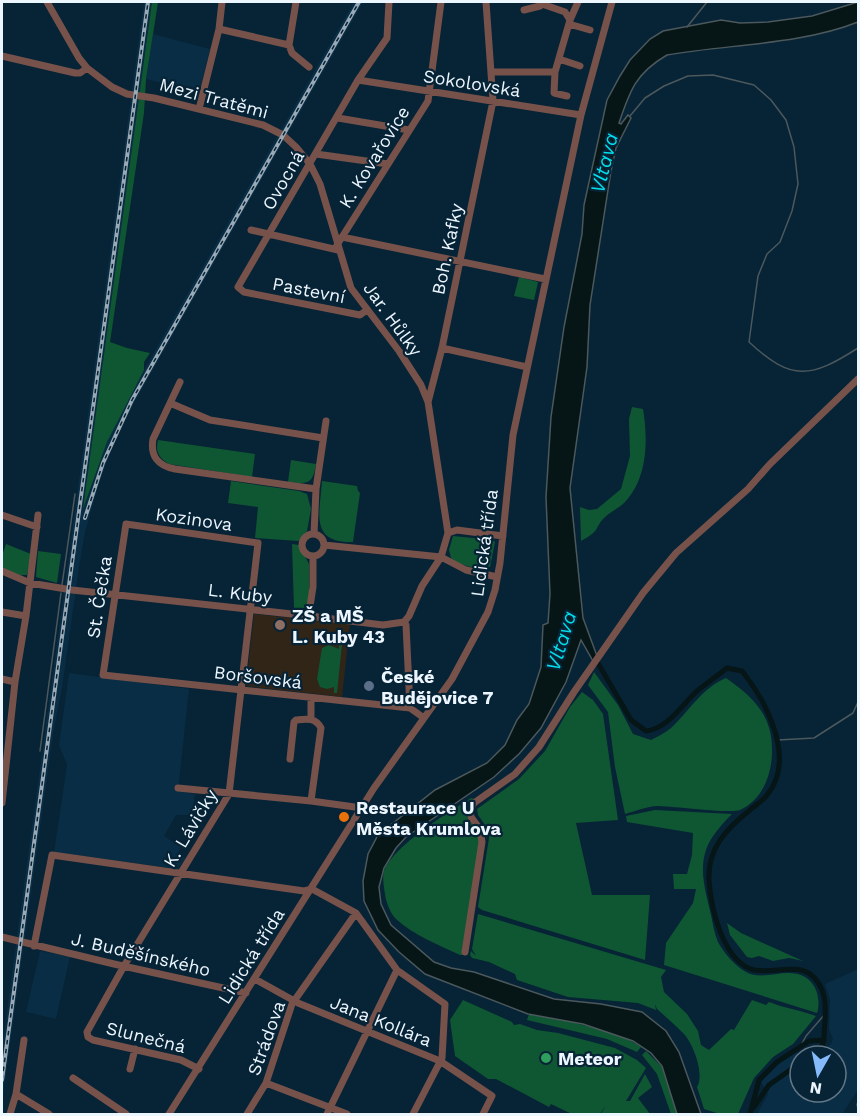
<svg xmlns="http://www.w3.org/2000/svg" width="860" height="1116" viewBox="0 0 860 1116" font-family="'Work Sans',sans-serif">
	<rect width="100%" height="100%" fill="#072336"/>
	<path fill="#092d44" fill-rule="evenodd" d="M144 2H152L85 504 107 442 128 398 354 2H363L135 401 113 445 99 483 85 532 79 568 62 688 53 734 2 1103V1048Z
		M153 34 210 49 199 92 146 79Z
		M69 673 189 689 178 791 195 794 192 815H176L164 836 181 847 177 854 185 858 178 869 54 852 67 765 59 745Z
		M40 951 70 957 56 1019 26 1012Z
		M858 969V1090L842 1114H757L768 1094 761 1082 779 1064 796 1053H820L831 1044 833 1039 829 1029 830 999 825 984ZM800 1056H836V1092H800Z"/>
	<path fill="#312517" d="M254 614 350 624 342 697 246 686Z"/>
	<path fill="#0f5732" d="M152 2H158L146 79 144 113 110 342 127 348 150 353 144 362V370L107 442 83 509Z
		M519 277 538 282 534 300 514 296Z
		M632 407 643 409C648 439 648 478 625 502 619 508 610 512 603 519 600 522 598 526 596 530 592 535 586 538 581 541L580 507 589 510 597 509 621 489 630 456 629 419Z
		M158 440 255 454 252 477 169 464C159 458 155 451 158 440Z
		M291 460 316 464C313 485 307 484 288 482Z
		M231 481 299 491 307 494 311 509 307 531 299 541 255 538 258 507 228 503Z
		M322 481 357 486 358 491 360 493 353 542C309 543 320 513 322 481Z
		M453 536 492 540 495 542 490 567C478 570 461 566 451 558L449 550Z
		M6 544 31 554 27 575H20L2 568V556Z
		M292 544 299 545 309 564V599L305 608 294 609Z
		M38 551 61 554 57 583 36 577Z
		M339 643 342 644 337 693H334V687L327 689 320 687 317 679 322 648 329 645 339 649Z
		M594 672 618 705 633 734 651 740C657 737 665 733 671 728 689 711 702 688 726 678 752 696 772 715 772 748 773 772 763 800 740 810 731 814 672 806 656 806 646 807 635 811 625 814L615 767 608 712 588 685Z
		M582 692 593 700 603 714 618 820 576 823 592 895H650L645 960 482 910 478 907 490 832 478 815 477 809 519 779 545 751 570 707Z
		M471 798 475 799 465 813 468 819 476 827 480 841 464 955H460C437 944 415 936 396 919 390 913 386 902 385 894 384 887 382 878 384 871 393 846 449 812 471 798Z
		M655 810 732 814C723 823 712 835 707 847 698 870 706 892 711 915 713 924 714 933 718 942 724 953 735 966 746 972 764 982 786 966 805 977 817 984 821 1000 817 1013L664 965 666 943 693 903 696 889H674L673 874H687L692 855 693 833 627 822 626 816Z
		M478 914 666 970 661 977 664 992 687 1014 698 1031 701 1045 709 1050 731 1029 734 1030 752 1000 766 1005 769 1002C784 1008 800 1010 816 1016L793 1044 773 1057 754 1078 738 1114H720L704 1109 697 1087C705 1074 693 1043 683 1033 675 1025 666 1017 657 1009L655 1004 656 1010 638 1003 568 997 517 980 515 974 489 962 472 958 470 955 471 951 476 956 472 949Z
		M727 923 741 933 803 961 789 958 773 961 759 956 752 958 747 957 730 935Z
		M463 1000 512 1022 514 1025 520 1024 537 1030 558 1033 615 1048 637 1060 646 1068 626 1101H630L645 1074 652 1087 638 1098 650 1114H601L606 1105 600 1114H572L551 1104 549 1107 496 1079H488L455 1056 450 1020Z
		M529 1014C560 1020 616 1029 641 1047L637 1052 607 1039 527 1020Z
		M646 1051 662 1067 677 1114H671L657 1074 642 1055Z"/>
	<path fill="#061516" stroke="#4b585c" stroke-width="1.5" d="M858 2V22C800 45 730 44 667 55 636 73 630 90 619 123L621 124 628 115 631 118 616 148 611 171 590 305 587 367 570 488 583 618 597 656 593 661 581 640 566 682 541 728 519 754 494 777 406 837 396 848 384 868 379 887 381 904 391 925 434 962 451 968 474 972 554 999 601 1004 642 1012 666 1031 679 1052 701 1114H677L662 1066 651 1053 633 1041 583 1024 528 1014 425 974 399 952 378 930 364 901 363 881 368 854 378 835 435 790 487 763 505 745 517 720 529 704 541 667 543 625 548 623 550 594 546 497 551 417 564 327 582 234 584 205 607 100 620 76 630 60 650 39 663 31 721 20 740 23 768 22 812 16Z"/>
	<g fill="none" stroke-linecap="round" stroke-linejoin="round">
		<path stroke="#4b585c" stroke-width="1.5" d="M687 27 707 2
			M630 116 645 98 664 86 688 76 713 75 754 85 771 100 786 120 794 147 798 184 792 211 780 242 767 254 758 276 749 342C792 382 811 378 858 348
			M62 585 75 494
			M778 740 814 738 853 713 858 702
			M40 751 61 593
			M800 1047 806 1036 825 1014
			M857 1104 858 1109"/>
		<path stroke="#061516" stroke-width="5" d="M595 658 631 720 646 731C667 729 682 705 697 691 707 683 717 676 727 668L742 671C766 701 797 759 767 795 763 801 755 805 750 810 726 829 707 849 709 881 711 908 723 962 754 970 779 975 808 956 822 990 828 1005 824 1024 824 1040L809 1041 777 1062 759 1080 750 1114
			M809 1056 822 1046 824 1040
			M754 1107 769 1085 800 1063"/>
		<path stroke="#76524b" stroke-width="7" d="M47 2 79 58 87 68 112 87 127 94 154 98 263 125 283 135 296 147 310 164 320 184 351 288 399 351 421 385 428 402 448 533 441 557 422 586 409 616 404 622
			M296 2 289 45 292 53 309 67
			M524 10 540 6 542 4
			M570 20 578 2
			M569 24 590 30
			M219 29 289 45
			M2 56 75 73H80L87 68
			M559 59 580 66
			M491 72H555L570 20 565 12 542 4V2
			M555 72 554 93 567 96
			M358 80 581 115
			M199 109 219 29 222 2
			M338 118 409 130
			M316 154 388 164
			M251 230 338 250
			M342 237 545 279
			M337 245 428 101 441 2
			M367 310 360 315 244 292 238 287 358 80 387 38 389 2
			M442 348 527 367
			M180 382 153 439C150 456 158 466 175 469L316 489
			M428 402 442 348 493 101 486 2
			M170 403 210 420 323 438
			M2 515 37 527
			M448 533 457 530 503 536
			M314 534 316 489 326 421
			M302 545a11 11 0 1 1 22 0a11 11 0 1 1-22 0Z
			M324 545 441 557 466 570 497 577
			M2 571 30 583 72 590 301 615 309 613 317 617 383 625 404 622
			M2 612 26 616
			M309 613 313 587V556
			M404 622 406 625 410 708
			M2 679 15 682
			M311 719V699
			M290 759 294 722 296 720C306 719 315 717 321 728L311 801
			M178 788 311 801 362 808
			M2 803 15 682 26 616 38 515
			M312 889 356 913 397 970 445 1004 442 1058 413 1114
			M2 937 114 964 246 993
			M34 946 52 855 304 891 312 889
			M465 952 482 842 480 829 471 817 470 810 474 803 515 774 539 747 574 692 643 593 676 553 748 489 770 464 858 379
			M255 979 298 1003 440 1061 492 1096 483 1114
			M130 1069 135 1049
			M199 1069 181 1060 93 1040 88 1037 87 1032 124 966 229 794 258 543 126 524 103 675 410 708 424 718
			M73 1078 126 1114
			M266 1083 347 1114
			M16 1094 49 1114
			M10 1114 16 1094 24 1040
			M169 1114 374 788 452 679 488 612 495 590 500 563 513 435 581 115 612 2
			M247 1114 266 1083 292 1004 356 913
			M327 1114 397 970"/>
		<defs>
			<path id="rail" d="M85 518 103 463 132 400 359 2
				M2 1080 148 2"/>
		</defs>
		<use href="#rail" stroke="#99aab6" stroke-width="4"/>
		<use href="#rail" stroke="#072336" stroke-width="1.5" stroke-dasharray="4.5" stroke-linecap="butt"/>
	</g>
	<circle fill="#8d6e63" stroke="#072336" stroke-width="2" cx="280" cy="625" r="6"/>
	<circle fill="#5c6f8a" stroke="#072336" stroke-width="2" cx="369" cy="686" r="6"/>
	<circle fill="#e8710a" stroke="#072336" stroke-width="2" cx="344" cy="817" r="6"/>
	<circle fill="#2e9e5b" stroke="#072336" stroke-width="2" cx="546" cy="1058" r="6"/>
	<g text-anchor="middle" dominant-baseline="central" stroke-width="4.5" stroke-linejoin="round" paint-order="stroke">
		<g font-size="18" fill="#ecf6fe" stroke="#072336">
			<text transform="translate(472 83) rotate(9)">Sokolovská</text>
			<text transform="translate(214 98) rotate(15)">Mezi Tratěmi</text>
			<text transform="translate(374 157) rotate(-58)">K. Kovařovice</text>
			<text transform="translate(283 180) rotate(-60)">Ovocná</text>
			<text transform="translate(447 249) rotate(-78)">Boh. Kafky</text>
			<text transform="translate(309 290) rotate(11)">Pastevní</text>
			<text transform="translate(393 319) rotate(54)">Jar. Hůlky</text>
			<text transform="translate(194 519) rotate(8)">Kozinova</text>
			<text transform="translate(484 543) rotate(-82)">Lidická třída</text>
			<text transform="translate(240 593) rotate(7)">L. Kuby</text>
			<text transform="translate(99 597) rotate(-81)">St. Čečka</text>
			<text transform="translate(258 677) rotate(7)">Boršovská</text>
			<text transform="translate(190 828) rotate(-59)">K. Lávičky</text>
			<text transform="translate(141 954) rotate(13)">J. Buděšínského</text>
			<text transform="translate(251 956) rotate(-58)">Lidická třída</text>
			<text transform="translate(381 1021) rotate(22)">Jana Kollára</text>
			<text transform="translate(146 1037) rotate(14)">Slunečná</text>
			<text transform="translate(266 1038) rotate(-70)">Strádova</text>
		</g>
		<g font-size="18" font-weight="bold" fill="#ecf6fe" stroke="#072336" text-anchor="start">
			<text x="292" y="615">ZŠ a MŠ<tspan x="292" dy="21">L. Kuby 43</tspan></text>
			<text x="381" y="676">České<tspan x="381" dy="21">Budějovice 7</tspan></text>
			<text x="356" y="807">Restaurace U<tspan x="356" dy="21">Města Krumlova</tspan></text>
			<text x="558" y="1058">Meteor</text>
		</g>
		<g font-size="20" font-style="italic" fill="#01dfeb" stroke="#072336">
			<text transform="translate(604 163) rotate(-76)">Vltava</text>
			<text transform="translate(561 641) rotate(-73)">Vltava</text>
		</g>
	</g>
	<rect width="860" height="1116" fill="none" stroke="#ecf6fe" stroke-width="6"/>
	<g transform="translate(818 1074) rotate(189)"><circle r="28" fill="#072336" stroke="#637786" stroke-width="1.5"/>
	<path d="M0-4.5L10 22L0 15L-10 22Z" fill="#86bbfb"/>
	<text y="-9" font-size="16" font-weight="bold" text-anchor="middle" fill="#ecf6fe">N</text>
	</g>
</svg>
